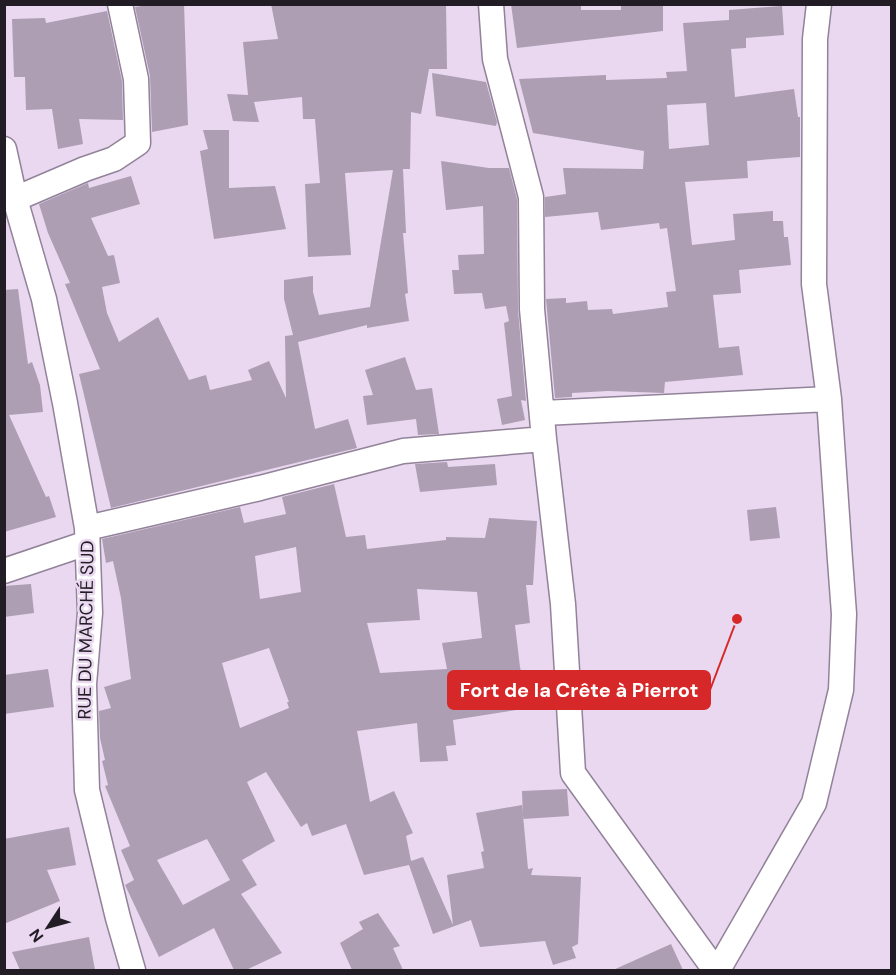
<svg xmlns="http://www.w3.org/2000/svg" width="896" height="975" viewBox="0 0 896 975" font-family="'DM Sans',sans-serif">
	<rect width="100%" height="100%" fill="#e9d8f0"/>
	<path fill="#ad9eb4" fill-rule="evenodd" d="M154 4H184L188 125 152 132 150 76 135 7Z
		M271 4H446L447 69H429L421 114 411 112 410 169H403L406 233H403L408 293 405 294 409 321 367 328V325L298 342 315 429 348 419 357 448 111 508 79 374 100 369 65 284 70 283 48 233 39 204 88 183 89 188 131 176 140 204 91 218 108 256 114 255 120 283 102 287 107 313 119 342 158 317 189 380 206 375 210 390 252 380 248 370 269 361 286 398 285 336 293 335 284 299V280L313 276V292L319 315 370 307 393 170 345 173 351 255 308 257 305 184 320 183 315 119H303L302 97 254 102 259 122 233 121 227 94 248 95 243 42 278 39Z
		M511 4H581V10H621V4H663V31L517 48Z
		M782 6 784 35 746 38V48L731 49 735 97 794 89 798 117H800V157L747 161 748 178 685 182 692 245 735 240 733 214 773 211V221H783L784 237H788L791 265 739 270 741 293 713 295 719 348 739 346 743 375 665 382 664 393 608 391 572 393V397L555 398 546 299 566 298V303L587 301 588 310 612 309 613 314 668 307 666 292 676 291 667 228 660 229 659 223 601 230 598 212 545 217V197L566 194 563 168 643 169 644 151 533 133 519 79 606 75V80L667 78 666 72 687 71 683 23 729 20V10ZM706 103 709 145 669 149 667 105Z
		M107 11 122 81 123 120 79 119 83 144 58 149 52 109 26 110 25 77H14L12 19 45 18 46 23Z
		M432 73 486 82 497 122 496 126 436 116Z
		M203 130H229V188L275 186 286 229 214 239 200 151 208 149Z
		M441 161 489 168H509L517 199 518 310 526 401 521 400 525 420 502 425 497 399 512 396 504 323 509 321 506 306 485 309 482 293 454 294 452 270H459L458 255 484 254 483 206 446 210Z
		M18 289 28 364 32 362 40 385 43 412 9 415 46 497 49 496 56 517 4 532V290Z
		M405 357 416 390 432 388 439 434 418 435 416 419 367 425 363 396 373 395 365 370Z
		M447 462 448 467 495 464 497 485 420 492 415 464Z
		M334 484 346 537 365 535 367 549 446 540V537L485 538 489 518 537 521 533 585H526L530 623 515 625 520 667 529 708 453 720 456 745 446 746 448 761 420 762 417 723 357 731 370 802 394 791 413 833 406 836 411 861 423 857 453 925 447 875 484 868 481 852 484 851 476 813 522 805 528 869 533 868 531 875 581 877 578 944 572 947 576 958 553 965 545 941 480 947 471 920 433 934 409 865 364 875 346 824 312 836 307 823 301 827 266 772 247 782 275 841 242 860 257 885 241 894 282 953 246 970H234L214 928 159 957 125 885 134 880 121 850 130 846 105 786 108 785 102 761 105 760 100 738 99 711 111 708 104 687 131 679 121 598 113 561 106 563 102 539 240 507 244 523 286 514 282 497ZM296 547 301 592 260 599 255 556ZM417 589 477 592 482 638 442 643 447 669 380 673 367 623 420 620ZM269 648 289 702H287L289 708 240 728 222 663ZM207 839 230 880 183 905 157 860Z
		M776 507 780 538 750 541 747 510Z
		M31 584 34 613 4 617V586Z
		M48 669 54 707 4 714V675Z
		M567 789 569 816 523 819 522 791Z
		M69 827 76 865 47 870 60 901 4 924V839Z
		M378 913 400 946 393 948 403 970H352L340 943 363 929 359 922Z
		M89 937 95 970H20L12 952Z
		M671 944 683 970H613Z"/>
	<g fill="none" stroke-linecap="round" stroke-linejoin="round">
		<defs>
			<path id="minor" d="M491 4 495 59 531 197 532 309 544 439 563 604 573 773 715 970
				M4 149 15 199 44 299 65 403 87 528 90 613 84 684 87 790 118 918 133 970
				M15 199 85 169 114 159 138 143 136 79 120 4
				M543 413 829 399
				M87 528 260 488 403 451 544 439
				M4 571 87 543
				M718 970 814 803 841 690 844 614 840 560 829 399 814 284 815 39 819 4"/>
		</defs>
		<use href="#minor" stroke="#928399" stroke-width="27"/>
		<use href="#minor" stroke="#fff" stroke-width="24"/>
	</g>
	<g text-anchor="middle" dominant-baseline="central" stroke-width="5" stroke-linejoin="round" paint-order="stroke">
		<g font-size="18" fill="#221c25" stroke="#e9d8f0">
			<text transform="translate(86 630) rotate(-89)">RUE DU MARCHÉ SUD</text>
		</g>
	</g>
	<path fill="none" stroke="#d62828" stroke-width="2" d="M737 619L710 690"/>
	<circle fill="#d62828" stroke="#e9d8f0" stroke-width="2" cx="737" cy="619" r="6"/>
	<rect fill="#d62828" stroke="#d62828" stroke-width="2" x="448" y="671" width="262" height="38" rx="6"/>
	<g font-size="20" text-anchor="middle" font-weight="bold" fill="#fff">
		<text x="579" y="697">Fort de la Crête à Pierrot</text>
	</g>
	<rect width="896" height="975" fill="none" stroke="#221c25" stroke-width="12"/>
	<g transform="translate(48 927) rotate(234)" stroke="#e9d8f0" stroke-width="4.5" paint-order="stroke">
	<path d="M0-4.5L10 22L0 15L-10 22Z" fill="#221c25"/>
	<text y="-9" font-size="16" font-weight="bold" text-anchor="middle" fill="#221c25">N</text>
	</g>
</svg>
